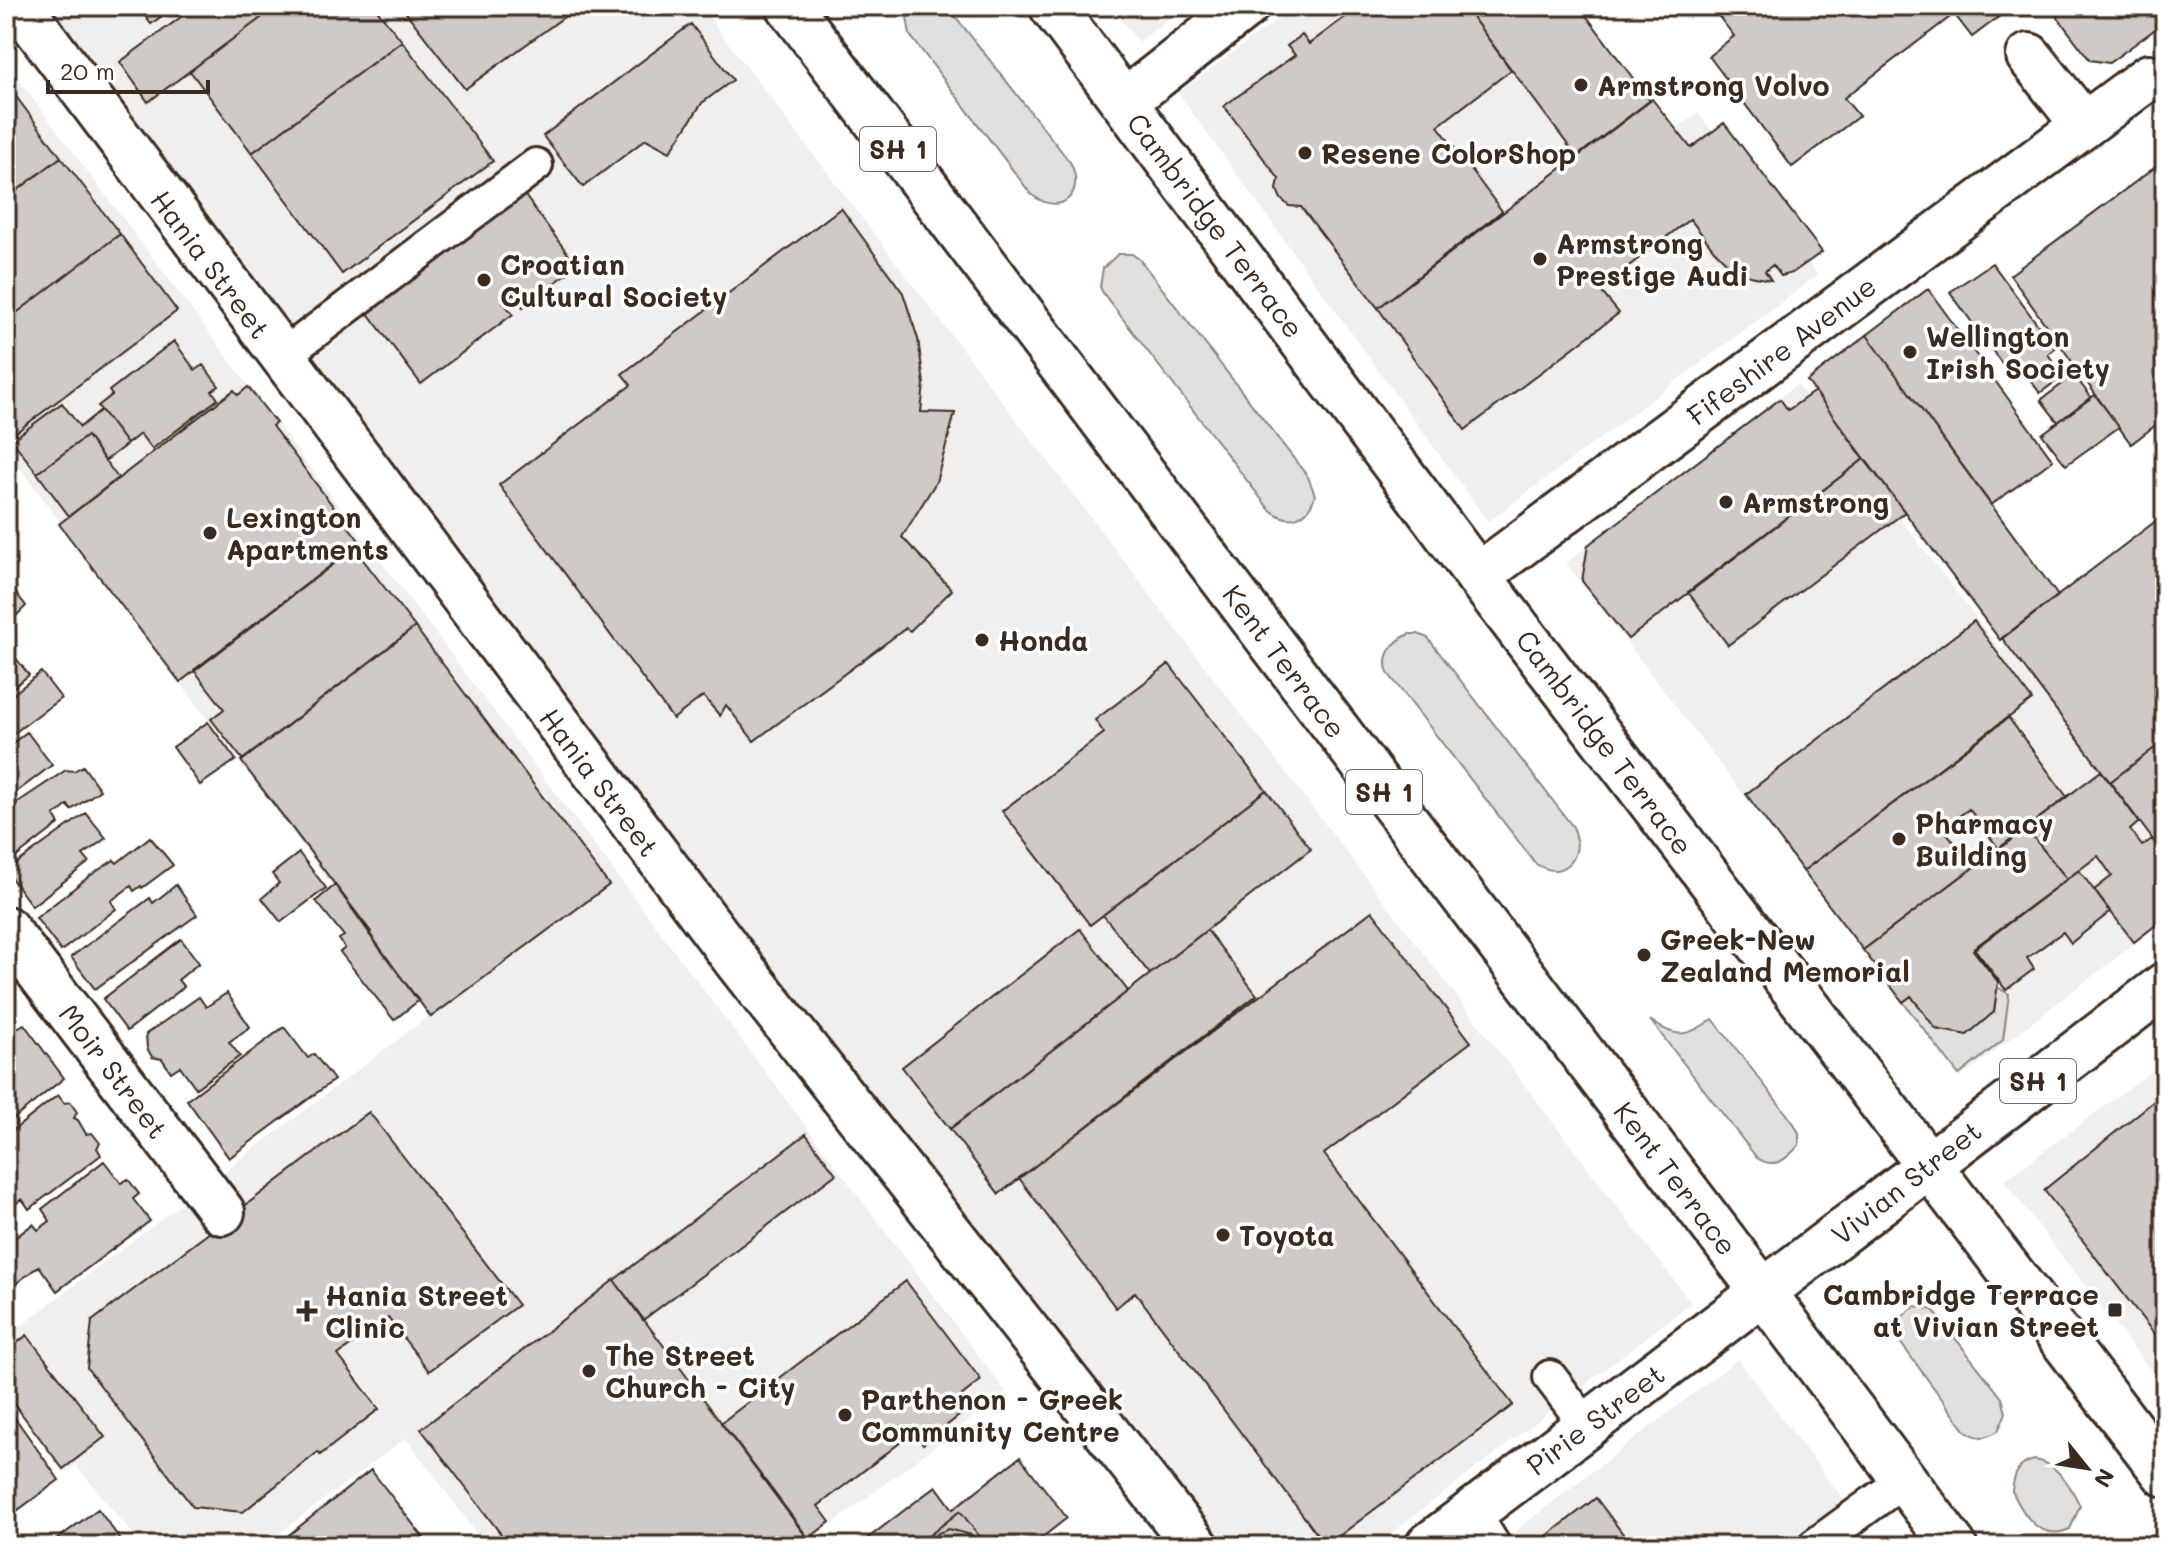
<svg xmlns="http://www.w3.org/2000/svg" width="2171" height="1552" viewBox="0 0 2171 1552" font-family="Mali,sans-serif">
	<rect width="100%" height="100%" fill="#fff"/>
	<filter id="ink" filterUnits="userSpaceOnUse"><feTurbulence type="fractalNoise" baseFrequency=".0125" numOctaves="2"/><feDisplacementMap in="SourceGraphic" scale="16" xChannelSelector="R" yChannelSelector="G"/><feConvolveMatrix kernelMatrix="1 2 1 2 8 2 1 2 1" color-interpolation-filters="sRGB"/></filter>
	<g filter="url(#ink)">
		<path fill="#f1efee" d="M43 6H700L1691 1303 1375 1546H1211Z
			M1111 6H1187L1138 42Z
			M1296 6H1569L1666 136 1698 113 1818 275 1488 522 1178 93Z
			M6 63 1006 1392 803 1546H486L406 1438 262 1546 135 1537 76 1465 66 1472 63 1469 6 1393V1337L429 1016 6 449Z
			M1797 384 2000 649 2165 530V920L1960 1078 1566 563Z
			M2165 1061V1389L2004 1181Z
			M1738 1359 1878 1546H1496Z"/>
		<path fill="#e2e0de" stroke="#8e857e" stroke-width="2" d="M913 6H947L1070 162C1087 194 1060 218 1031 194L910 35 907 17Z
			M1118 254H1132L1140 260 1308 477 1315 495C1308 519 1289 526 1269 509L1103 293 1100 287 1103 268Z
			M1409 634H1418L1428 638 1573 827C1586 856 1564 882 1536 864L1388 673C1381 655 1393 642 1409 634Z
			M1997 987 2009 994 2003 1040 1959 1075 1903 1002 1911 996 1936 1029 1967 1035 1994 1012Z
			M1713 1019 1793 1122 1799 1133V1145C1787 1159 1775 1170 1757 1158L1650 1020C1677 1040 1687 1036 1713 1019Z
			M1916 1306 1933 1310 2002 1398 2006 1413 1998 1431C1985 1439 1977 1439 1965 1430L1900 1342C1894 1324 1900 1316 1916 1306Z
			M2035 1460C2057 1463 2071 1486 2080 1506L2070 1529C2040 1542 2024 1516 2012 1491 2014 1475 2018 1463 2035 1460Z"/>
		<path fill="#cfcac7" stroke="#3b2a1e" stroke-width="2" d="M138 6H175L151 24Z
			M196 6H277L148 102 120 62Z
			M277 6H374L402 41 252 153 190 71Z
			M401 6H579L465 89Z
			M1360 6H1464L1511 70 1438 126 1502 211 1378 308 1301 207 1289 206 1281 199 1277 190 1279 179 1224 106 1295 55 1287 46 1302 35 1309 44Z
			M1464 6H1579L1650 101 1577 157Z
			M1717 6H1948L1954 14 1844 98 1859 116 1792 167 1709 56 1734 36 1713 9Z
			M1948 6H2013L1972 37Z
			M2049 6H2165V22L2109 63 2090 60Z
			M691 24 733 80 702 103 670 152 646 139 583 187 543 136Z
			M402 41 493 161 342 274 252 153Z
			M6 83 61 157 6 199Z
			M1652 99 1691 148 1724 123 1822 252 1792 273 1781 276 1773 265 1765 271 1771 280 1750 276 1734 270 1714 250 1690 219 1599 289 1619 313 1465 430 1378 308Z
			M61 157 120 234 6 321V199Z
			M2165 160V418L2131 444 2010 275Z
			M523 193 577 266 523 307 513 294 503 302 513 314 421 384 367 312Z
			M841 208 903 293 918 339 924 384 921 412 955 413 936 482 902 537 952 590 910 631 906 628 754 741 726 705 720 716 703 696 673 719 499 485 631 385 622 374Z
			M120 234 177 311 11 436 6 429V321Z
			M1992 263 2055 348 2048 354 2063 376 2040 393 2018 364 2008 372 1950 292Z
			M1928 289 2053 460 1991 505 1867 335Z
			M1867 335 2058 596 2000 640 1807 381Z
			M174 341 195 370 203 365 219 386 212 391 218 399 152 449 140 434 127 444 98 406 112 395 109 391Z
			M2074 375 2091 397 2058 422 2041 400Z
			M248 387 276 423 272 426 361 543 180 682 59 524 234 390 238 395Z
			M1815 391 1864 459 1628 639 1582 581 1588 545 1780 399 1788 410Z
			M2095 395 2119 427 2066 465 2042 434Z
			M62 403 80 427 101 410 127 444 105 461 87 436 37 473 12 440Z
			M87 436 118 478 69 516 37 473Z
			M1864 459 1905 512 1728 645 1688 592Z
			M2165 514V740L2110 782 2002 638Z
			M354 548 415 627 243 760 211 719 224 709 194 670Z
			M6 580 26 606 6 626Z
			M1974 621 2032 700 1803 871 1746 794Z
			M415 627 609 885 431 1017 369 934 371 932 241 761Z
			M8 648 29 675 6 693V650Z
			M1169 664 1266 790 1090 925 1002 811 1104 733 1095 720Z
			M41 672 61 698 6 739V700Z
			M2008 717 2067 797 1999 849 1969 809 1943 828 1974 867 1863 950 1803 871Z
			M208 722 236 760 200 785 173 747Z
			M27 732 52 765 6 800V748Z
			M2165 740V856L2110 782Z
			M83 766 100 790 71 810 68 805 54 816 59 824 11 861 6 854V810L66 770 74 771Z
			M2101 771 2139 822 2130 830 2142 846 2152 839 2165 856V918L2134 942 2094 890 2112 876 2098 856 2067 879 2026 828Z
			M1266 790 1311 849 1150 974 1103 915Z
			M86 813 106 838 83 855 89 862 32 906 6 871Z
			M2026 828 2067 879 1973 950 1998 982 1994 1012 1967 1035 1936 1029 1911 996 1903 1002 1863 950Z
			M150 837 173 865 142 888 141 886 134 891 131 886 111 901 116 909 61 951 36 918 91 875 114 860 117 863Z
			M299 853 326 888 281 922 262 898 279 883 272 874Z
			M2079 870 2110 912 2071 943 2063 932 2027 958 2034 969 2006 990 1974 948Z
			M176 885 197 915 95 989 71 957 150 898 153 903Z
			M335 885 418 1001 394 1020 340 952 345 948 339 939 344 936 316 901Z
			M1372 911 1471 1042 1324 1154 1513 1405 1326 1546 1135 1292 1116 1308 1019 1178Z
			M1080 929 1128 991 950 1129 902 1067Z
			M1207 930 1257 995 999 1194 950 1129Z
			M181 939 199 963 178 980 184 987 127 1031 103 999Z
			M227 993 250 1027 229 1042 240 1056 196 1088 180 1066 171 1072 162 1059 152 1057 147 1048 146 1034 199 997 206 1007Z
			M24 1024 64 1078 6 1125V1035Z
			M284 1027 308 1058 314 1054 334 1080 229 1158 187 1100Z
			M2165 1092V1348L2044 1190Z
			M58 1095 64 1103 70 1102 77 1112 74 1118 78 1120 86 1134 92 1133 100 1143 97 1148 101 1155 29 1209 22 1199 6 1211V1151L10 1148 6 1143V1136Z
			M369 1112 518 1305 429 1371 388 1318 338 1355 379 1409 320 1455 318 1452 243 1512 193 1507 87 1368 92 1321Z
			M806 1134 836 1174 643 1320 614 1280Z
			M104 1161 121 1183 128 1179 139 1194 133 1199 150 1221 57 1291 39 1266 6 1291V1245L33 1224 38 1230 50 1221 42 1209Z
			M614 1280 806 1535 791 1546H510L421 1429Z
			M906 1281 981 1380 960 1397 969 1408 923 1444 914 1432 818 1506 830 1522 808 1539 721 1423Z
			M27 1335 105 1437 63 1469 6 1393V1352Z
			M6 1405 59 1480 18 1510 6 1494Z
			M1020 1457 1067 1518 1031 1546 859 1545 936 1486 953 1509Z
			M371 1470 430 1546H277L276 1545Z
			M1596 1498 1632 1546H1534Z
			M98 1509 125 1546H49V1545Z
			M960 1511 987 1546H916Z
			M949 1529 971 1535 980 1546H925L938 1533Z"/>
		<g fill="none" stroke-linecap="round" stroke-linejoin="round">
			<defs>
				<path id="lane" d="M281 357 536 165
					M1550 1377 1587 1426
					M1473 1512 1494 1546
					M1814 1546 1904 1480"/>
				<path id="street" d="M20 6 738 963 1196 1546
					M2029 56 2084 125
					M1124 102 1246 6
					M1478 576 2149 77
					M6 929 222 1212"/>
				<path id="secondary" d="M1428 1546 1763 1292"/>
				<path id="primary" d="M1052 6 1478 576 2165 1474
					M1763 1292 1954 1546"/>
				<path id="highway" d="M789 6 1763 1292 2165 985"/>
			</defs>
			<use href="#lane" stroke="#3b2a1e" stroke-width="38"/>
			<use href="#street" stroke="#3b2a1e" stroke-width="50"/>
			<use href="#secondary" stroke="#3b2a1e" stroke-width="50"/>
			<use href="#primary" stroke="#3b2a1e" stroke-width="50"/>
			<use href="#highway" stroke="#3b2a1e" stroke-width="50"/>
			<use href="#lane" stroke="#fff" stroke-width="32"/>
			<use href="#street" stroke="#fff" stroke-width="44"/>
			<use href="#secondary" stroke="#fff" stroke-width="44"/>
			<use href="#primary" stroke="#fff" stroke-width="44"/>
			<use href="#highway" stroke="#fff" stroke-width="44"/>
		</g>
	</g>
	<g fill="#3b2a1e" stroke="#fff" stroke-width="3">
		<circle cx="1581" cy="85" r="8"/>
		<circle cx="1305" cy="153" r="8"/>
		<circle cx="1540" cy="259" r="8"/>
		<circle cx="484" cy="280" r="8"/>
		<circle cx="1910" cy="352" r="8"/>
		<circle cx="1726" cy="502" r="8"/>
		<circle cx="210" cy="533" r="8"/>
		<circle cx="982" cy="640" r="8"/>
		<circle cx="1899" cy="839" r="8"/>
		<circle cx="1644" cy="955" r="8"/>
		<circle cx="1223" cy="1235" r="8"/>
		<rect x="2107" y="1302" width="16" height="16" rx="4"/>
		<path d="M303 1299h8v8h8v8h-8v8h-8v-8h-8v-8h8z"/>
		<circle cx="589" cy="1371" r="8"/>
		<circle cx="845" cy="1415" r="8"/>
	</g>
	<g text-anchor="middle" dominant-baseline="central" stroke-width="7" stroke-linejoin="round" paint-order="stroke">
		<g fill="#fff" stroke="#766a62" stroke-width="2">
			<rect x="860" y="127" width="76" height="44" rx="6"/>
			<rect x="1346" y="770" width="76" height="44" rx="6"/>
			<rect x="2000" y="1059" width="76" height="44" rx="6"/>
		</g>
		<g font-size="26" font-weight="bold" fill="#3b2a1e">
			<text x="898" y="149">SH 1</text>
			<text x="1384" y="792">SH 1</text>
			<text x="2038" y="1081">SH 1</text>
		</g>
		<g font-size="28" font-weight="bold" fill="#3b2a1e" stroke="#fff" text-anchor="start">
			<text x="1597" y="85">Armstrong Volvo</text>
			<text x="1321" y="153">Resene ColorShop</text>
			<text x="1556" y="243">Armstrong<tspan x="1556" dy="32">Prestige Audi</tspan></text>
			<text x="500" y="264">Croatian<tspan x="500" dy="32">Cultural Society</tspan></text>
			<text x="1926" y="336">Wellington<tspan x="1926" dy="32">Irish Society</tspan></text>
			<text x="1742" y="502">Armstrong</text>
			<text x="226" y="517">Lexington<tspan x="226" dy="32">Apartments</tspan></text>
			<text x="998" y="640">Honda</text>
			<text x="1915" y="823">Pharmacy<tspan x="1915" dy="32">Building</tspan></text>
			<text x="1660" y="939">Greek-New<tspan x="1660" dy="32">Zealand Memorial</tspan></text>
			<text x="1239" y="1235">Toyota</text>
			<text x="2099" y="1294" text-anchor="end">Cambridge Terrace<tspan x="2099" dy="32">at Vivian Street</tspan></text>
			<text x="325" y="1295">Hania Street<tspan x="325" dy="32">Clinic</tspan></text>
			<text x="605" y="1355">The Street<tspan x="605" dy="32">Church - City</tspan></text>
			<text x="861" y="1399">Parthenon - Greek<tspan x="861" dy="32">Community Centre</tspan></text>
		</g>
		<g font-size="28" fill="#3b2a1e" stroke="#fff">
			<text transform="translate(1216 225) rotate(53)">Cambridge Terrace</text>
			<text transform="translate(211 264) rotate(53)">Hania Street</text>
			<text transform="translate(1781 350) rotate(-37)">Fifeshire Avenue</text>
			<text transform="translate(1285 661) rotate(53)">Kent Terrace</text>
			<text transform="translate(1605 742) rotate(53)">Cambridge Terrace</text>
			<text transform="translate(600 782) rotate(53)">Hania Street</text>
			<text transform="translate(114 1071) rotate(53)">Moir Street</text>
			<text transform="translate(1676 1178) rotate(53)">Kent Terrace</text>
			<text transform="translate(1906 1182) rotate(-38)">Vivian Street</text>
			<text transform="translate(1595 1419) rotate(-37)">Pirie Street</text>
		</g>
	</g>
	<rect width="2171" height="1552" fill="none" stroke="#fff" stroke-width="32"/>
	<rect x="16" y="16" width="2139" height="1520" fill="none" stroke="#3b2a1e" stroke-width="3" filter="url(#ink)"/>
	<g transform="translate(2087 1468) rotate(120)" stroke="#ffffff" stroke-width="6" paint-order="stroke">
	<path d="M0-6L14 30L0 20L-14 30Z" fill="#3b2a1e"/>
	<text y="-12" font-size="22" font-weight="bold" text-anchor="middle" fill="#3b2a1e">N</text>
	</g>
	<path d="M48 80v12h160v-12" fill="none" stroke="#3b2a1e" stroke-width="4"/>
	<text x="60" y="80" font-size="24" fill="#3b2a1e" stroke="#ffffff" stroke-width="6" paint-order="stroke">20 m</text>
</svg>
